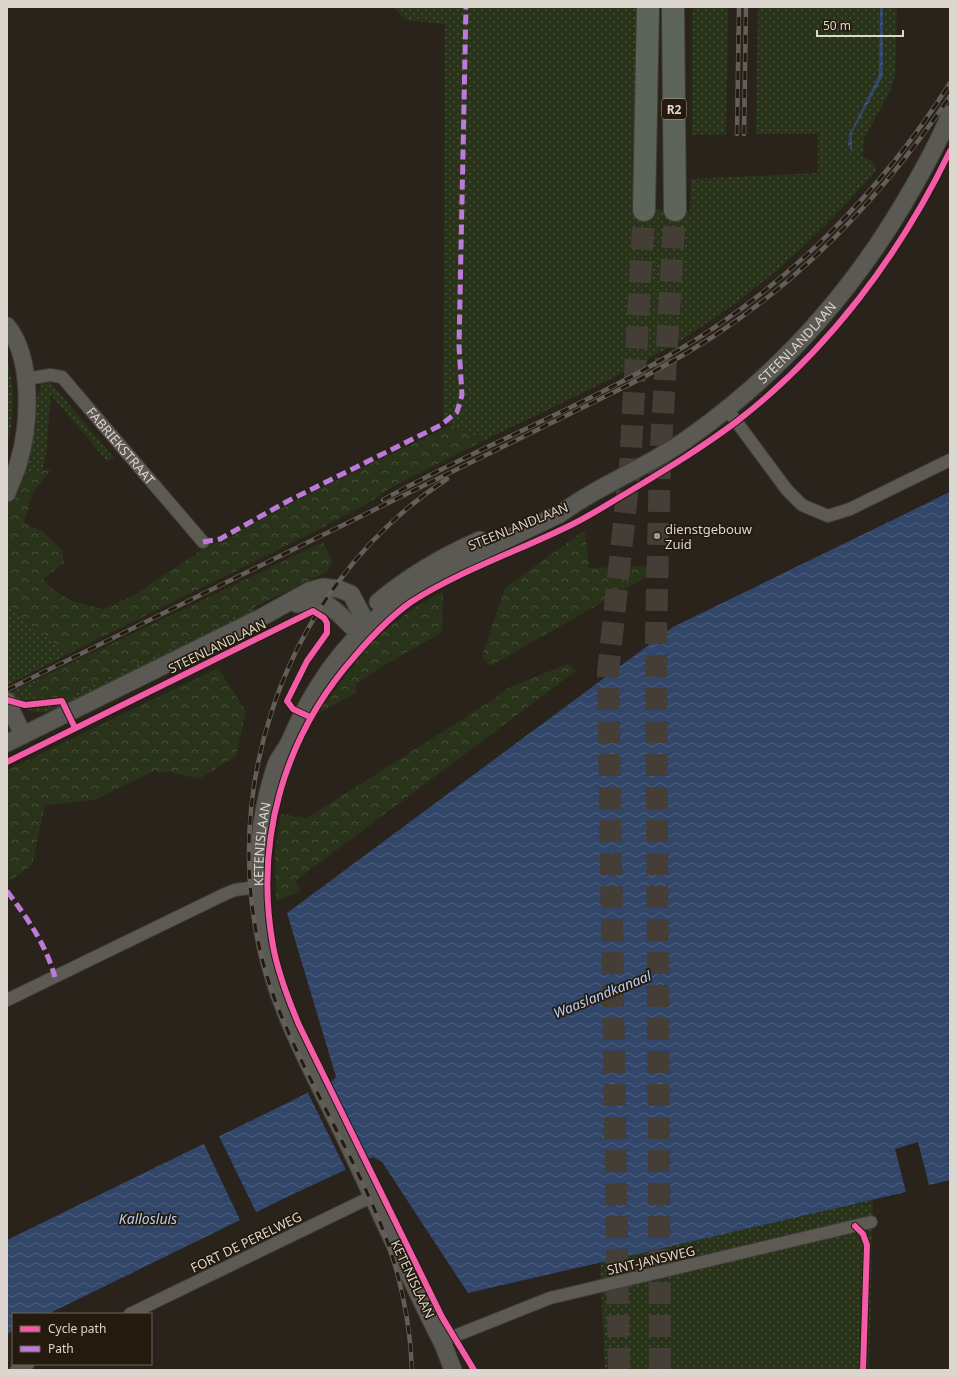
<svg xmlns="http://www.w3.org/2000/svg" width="957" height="1377" viewBox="0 0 957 1377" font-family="'Noto Sans',sans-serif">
	<defs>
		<pattern id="green-dots" width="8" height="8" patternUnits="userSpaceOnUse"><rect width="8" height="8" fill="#29331a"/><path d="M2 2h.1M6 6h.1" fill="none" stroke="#48503a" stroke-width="1.8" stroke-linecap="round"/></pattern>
		<pattern id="forest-crowns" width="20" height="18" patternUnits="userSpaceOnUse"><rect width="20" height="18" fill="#29331a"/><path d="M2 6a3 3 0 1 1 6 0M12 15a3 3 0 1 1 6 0" fill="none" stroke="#48503a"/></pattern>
		<pattern id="water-waves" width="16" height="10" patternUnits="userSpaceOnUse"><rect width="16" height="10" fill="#314669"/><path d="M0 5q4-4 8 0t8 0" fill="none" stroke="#4e607d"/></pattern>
	</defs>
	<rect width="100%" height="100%" fill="#29231c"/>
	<path fill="url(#green-dots)" d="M393 7H637L633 209 690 211 691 179 818 173V134H756L758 7H897L895 75 891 89 864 139 862 157 873 161 876 170C822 234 760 290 689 335 624 376 553 406 485 440L443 421 445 24 405 20Z
		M692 7H728L726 134 692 135Z
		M7 360C16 389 14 419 7 448Z
		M49 381 114 458 108 462 51 395 46 455 42 471 26 474 13 491C22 474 29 456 33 438 37 420 34 402 41 385Z
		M7 602 24 620 64 650H76L8 685Z
		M253 607 255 611 66 704 64 699Z
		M36 680 31 695 49 699 21 701 17 699 11 692Z
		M57 703 62 707C46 714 34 715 20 705Z
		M873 1199 869 1370H605L600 1262Z"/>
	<path fill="url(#forest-crowns)" d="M451 425 485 440 392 487 365 505 308 535 76 650H64L24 620 7 602V506L13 491 26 474 51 469 32 494 24 523 42 531 62 550 64 563 43 579 51 588 71 601 103 609 133 596 196 554 203 547 228 539 254 523 315 491Z
		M585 530 589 568 668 565 490 666 482 656 505 588Z
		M323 542 332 561 327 572 64 699H49L31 695 36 680Z
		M443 591 442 632 380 668 356 684V693L317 714 370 642 414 608Z
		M568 664 576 671 295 881 301 891 276 901 275 852 281 814 307 818 494 699 508 688Z
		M218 668 246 711 236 756 199 779 170 772 158 773 156 770 94 800 45 805 32 865 10 881 7 877V770Z"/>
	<path fill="url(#water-waves)" d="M880 7H883V76L852 133V153L848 144 849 135 879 75Z
		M950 492V1180L929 1185 918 1142 895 1149 906 1192 468 1293 382 1162 373 1157 289 1196 48 1314H13V1331L7 1334V1240L332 1081 336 1077 287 913 673 627Z"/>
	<path fill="#29231c" d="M329 1083 368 1162 347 1172 308 1093Z
		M218 1134 257 1214 241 1222 203 1142Z"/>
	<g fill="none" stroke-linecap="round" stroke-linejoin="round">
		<path stroke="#443e37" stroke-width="22" stroke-dasharray="22 11" stroke-linecap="butt" d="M619 1370 608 673 630 466 644 210
			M660 1370 656 635 660 462 675 210"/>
		<defs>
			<g id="street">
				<path id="s1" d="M26 379 50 375 62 377 203 542"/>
				<path d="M727 409 787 490 802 505 828 516 850 509 950 460"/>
				<path d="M7 1000 225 894 235 890 257 887"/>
				<path d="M130 1314 373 1196"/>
				<path d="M442 1341 550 1298 871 1222"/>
				<path d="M16 1370 28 1364"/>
			</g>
			<g id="secondary">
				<path d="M7 326C33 358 30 423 19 461 16 472 11 482 7 493"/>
				<path d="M378 602C409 576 443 556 480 540"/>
				<path d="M297 604C302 603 308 599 312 599 328 599 349 624 359 634"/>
				<path d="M7 701 23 735"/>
				<path d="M7 743 262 617 309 591 323 587 339 589 351 594 368 626"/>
				<path id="s2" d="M453 1370 443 1344C409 1278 379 1209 347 1142 324 1093 297 1045 279 994 253 921 251 839 276 765 279 757 285 751 289 743 309 696 339 649 379 616 432 571 498 544 560 514 600 484 649 467 690 437 783 371 859 284 915 184 928 161 941 138 950 114"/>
			</g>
			<path id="highway" d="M673 7 675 210
				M644 210 648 7"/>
		</defs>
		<use href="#street" stroke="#423d38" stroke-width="14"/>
		<use href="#secondary" stroke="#423d38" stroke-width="19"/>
		<use href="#highway" stroke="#423d38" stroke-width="24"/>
		<use href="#street" stroke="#5d5953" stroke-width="12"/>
		<use href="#secondary" stroke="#5a5953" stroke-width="17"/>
		<use href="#highway" stroke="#5d655b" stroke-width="22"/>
		<defs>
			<path id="rail" d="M737 134 739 7
				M744 134 746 7
				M383 500C478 447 581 408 675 352 787 287 881 192 950 83
				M7 690 598 400C638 381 677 360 714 336 809 274 887 190 950 96
				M412 1370C410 1318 399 1268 379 1220 349 1147 306 1079 277 1005 204 817 278 589 447 479"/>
		</defs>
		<use href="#rail" stroke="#625e58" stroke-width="4.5"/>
		<use href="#rail" stroke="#241a0e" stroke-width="3" stroke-dasharray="9" stroke-linecap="butt"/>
		<path stroke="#bd7bd9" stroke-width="5" stroke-dasharray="10 5" stroke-linecap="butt" d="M203 542 220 539 288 501 441 425 457 412 462 395 459 346 466 7
			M7 891C29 921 44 941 55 977"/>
		<defs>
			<path id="cycleway" d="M7 700 25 705 62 701 75 728
				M7 762 313 611 324 618 327 623V633L307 661 287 701 293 709 310 717
				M855 1226 863 1234 867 1245 863 1370
				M474 1370 442 1317 299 1025C288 999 278 973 273 946 254 840 284 736 355 656 372 636 390 617 411 602 461 570 521 550 573 524 591 515 608 504 625 494 663 471 700 449 736 422 828 351 900 255 950 151"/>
		</defs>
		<use href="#cycleway" stroke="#241a0e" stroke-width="8"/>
		<use href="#cycleway" stroke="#f35aa7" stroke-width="6"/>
	</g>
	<circle fill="#9e9790" stroke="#241a0e" stroke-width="1.5" cx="657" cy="536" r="4"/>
	<g text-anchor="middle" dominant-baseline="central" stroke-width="3.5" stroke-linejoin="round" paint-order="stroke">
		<rect fill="#241a0e" stroke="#a69e94" stroke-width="1" x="662" y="99" width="24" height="20" rx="3"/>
		<g font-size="12" font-weight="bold" fill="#ddd6ce">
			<text x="674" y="109">R2</text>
		</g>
		<g font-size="13" fill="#ddd6ce" stroke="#241a0e">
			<text stroke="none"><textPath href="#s2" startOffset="1333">STEENLANDLAAN</textPath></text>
			<text stroke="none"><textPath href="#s1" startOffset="127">FABRIEKSTRAAT</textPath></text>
			<text transform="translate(518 526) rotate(-22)">STEENLANDLAAN</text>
			<text transform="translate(217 646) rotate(-26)">STEENLANDLAAN</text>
			<text stroke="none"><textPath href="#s2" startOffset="567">KETENISLAAN</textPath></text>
			<text transform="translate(246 1242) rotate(-26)">FORT DE PERELWEG</text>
			<text transform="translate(651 1260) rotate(-13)">SINT-JANSWEG</text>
			<text transform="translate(413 1279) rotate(65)">KETENISLAAN</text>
		</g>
		<g font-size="13" fill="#ddd6ce" stroke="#241a0e" text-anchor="start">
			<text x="665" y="529">dienstgebouw<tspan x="665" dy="15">Zuid</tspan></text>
		</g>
		<g font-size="14" font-style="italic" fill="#b5cef5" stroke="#241a0e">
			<text transform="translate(602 994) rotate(-22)">Waaslandkanaal</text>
			<text x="148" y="1218">Kallosluis</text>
		</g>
	</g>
	<rect width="957" height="1377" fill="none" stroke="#ddd6ce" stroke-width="16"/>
	<rect x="12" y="1313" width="140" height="52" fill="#241a0e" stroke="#6e655b"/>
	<rect x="20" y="1326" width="20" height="6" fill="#f35aa7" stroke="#6e655b"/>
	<text x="48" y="1333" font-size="12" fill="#ddd6ce">Cycle path</text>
	<rect x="20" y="1346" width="20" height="6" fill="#bd7bd9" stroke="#6e655b"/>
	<text x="48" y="1353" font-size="12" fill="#ddd6ce">Path</text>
	<path d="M817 30v6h86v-6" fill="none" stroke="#ddd6ce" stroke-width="2"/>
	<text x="823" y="30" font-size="12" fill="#ddd6ce" stroke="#241a0e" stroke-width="3" paint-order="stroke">50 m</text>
</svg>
